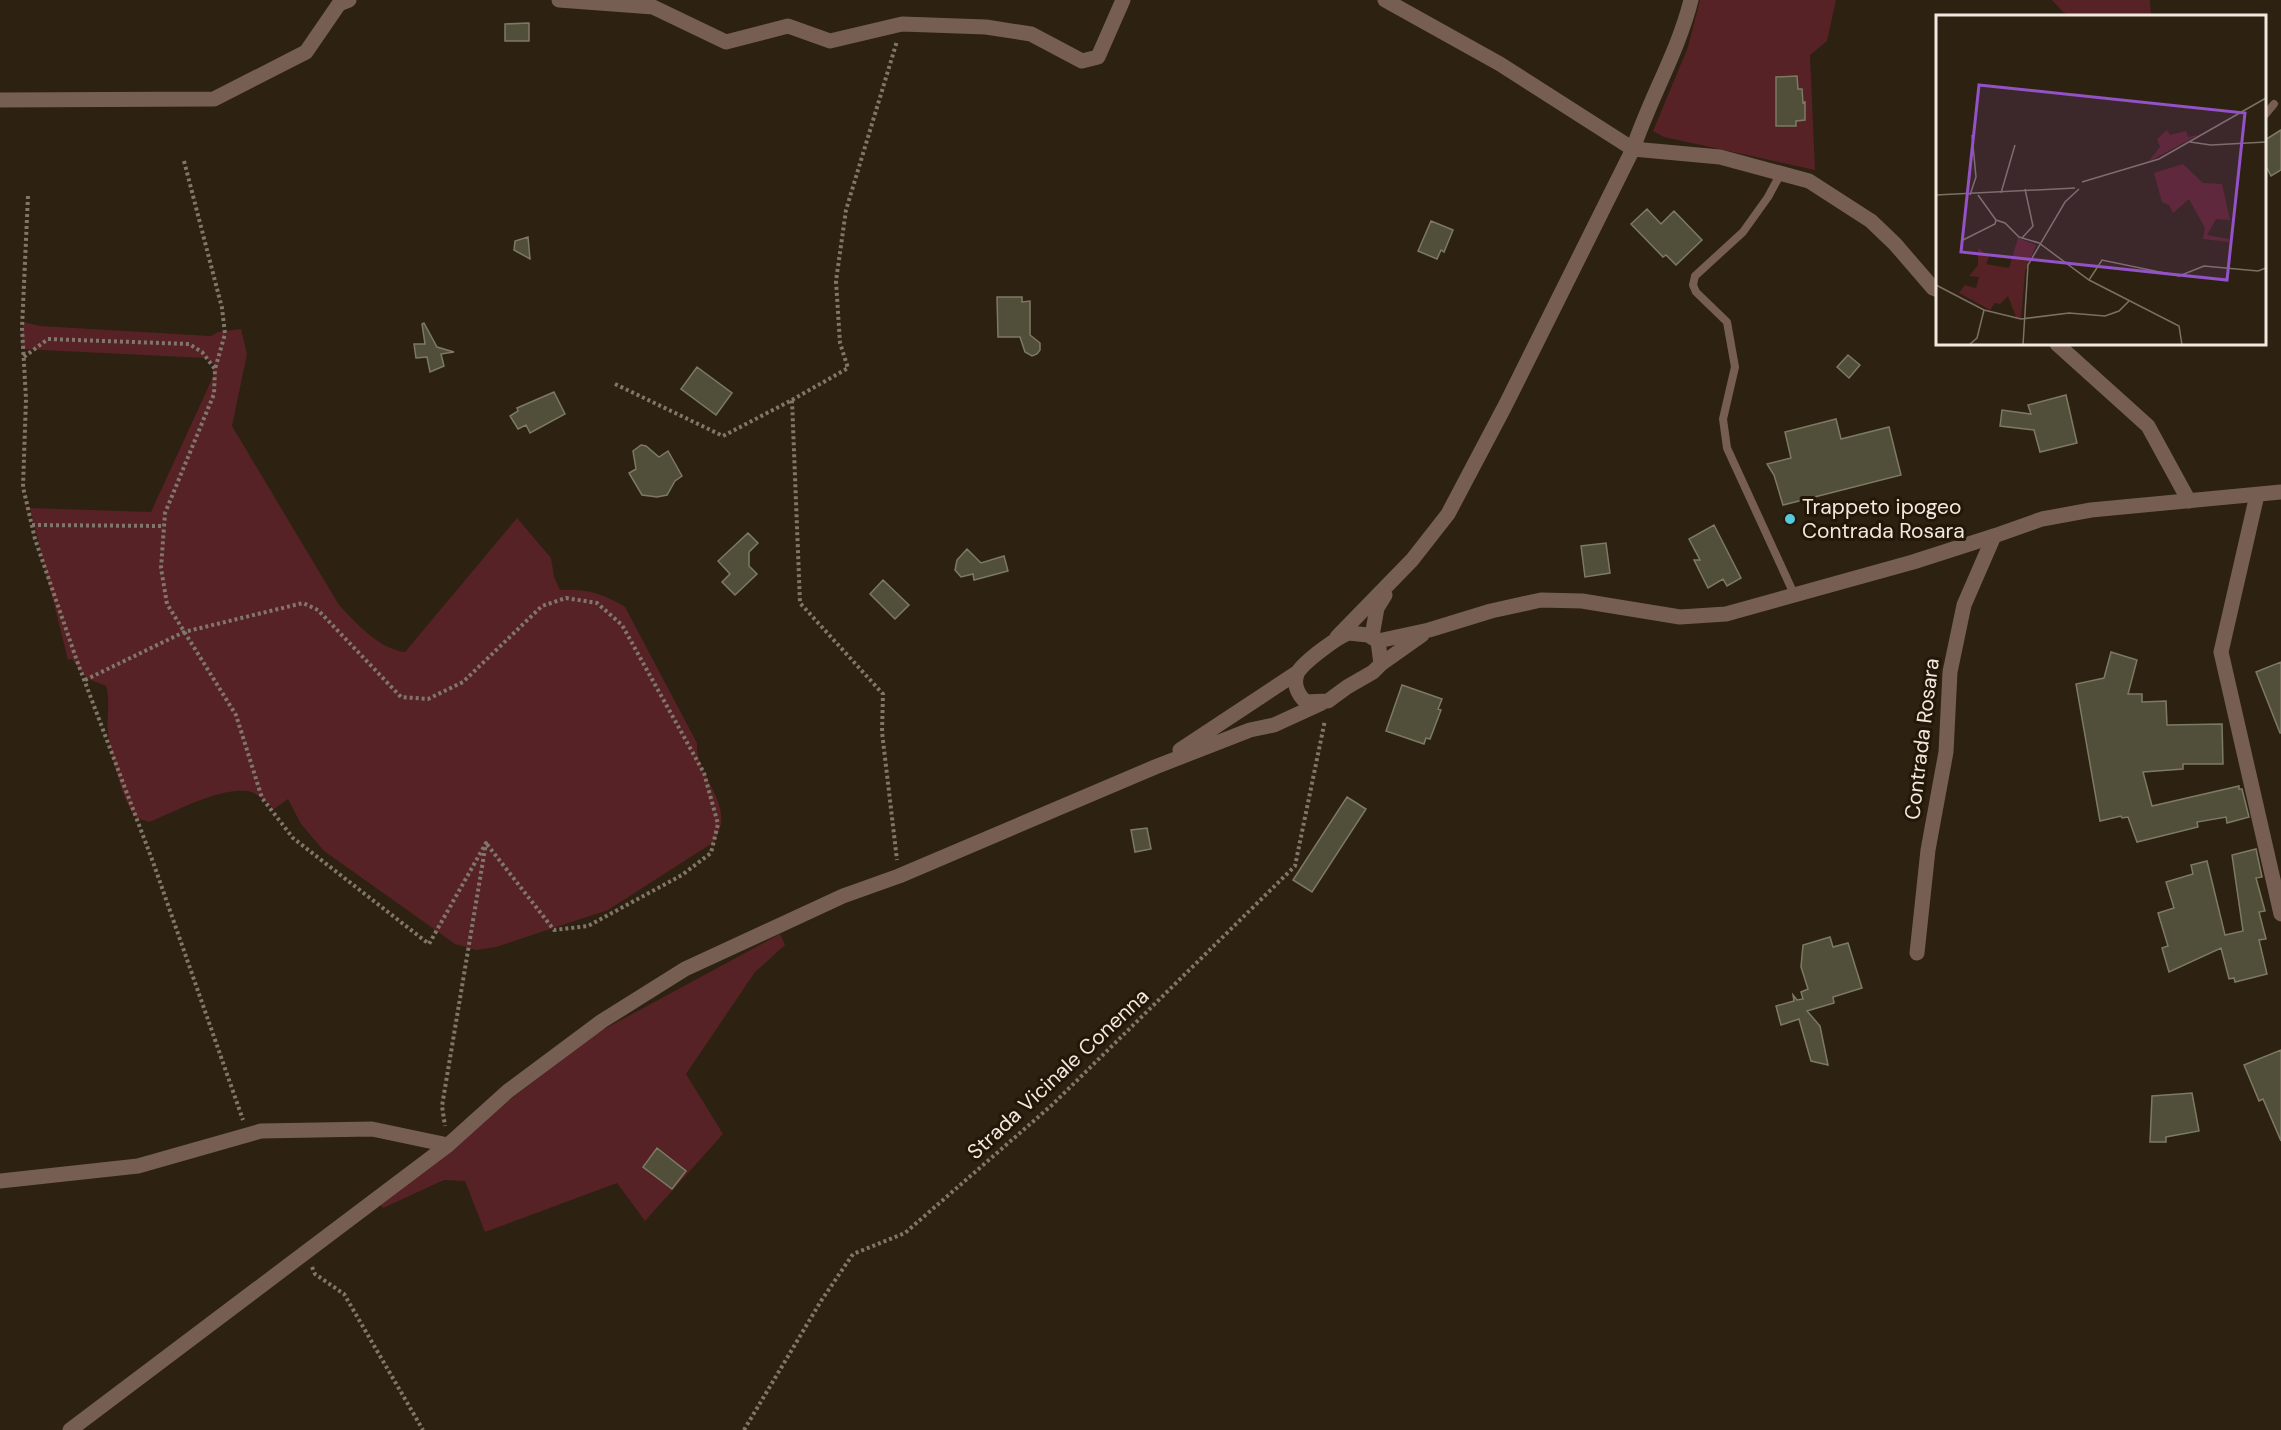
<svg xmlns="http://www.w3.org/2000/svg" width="2281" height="1430" viewBox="0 0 2281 1430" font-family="'DM Sans',sans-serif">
	<rect width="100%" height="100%" fill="#2d2111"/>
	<path fill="#562226" d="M1700 0H1836L1827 41 1810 55 1815 170 1664 137 1653 131 1688 47Z
		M2052 0H2150L2151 16H2072L2063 12Z
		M23 322 40 326 211 336 218 332 241 329 247 354 232 426 339 605C356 623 379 649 405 652L517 518 551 558 554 577 560 590C588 589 601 593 625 607L697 743C695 772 725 795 721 824 720 830 716 836 714 842L608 910 496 947 476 950 455 944 324 851 301 824 288 799 274 809C267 802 256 792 247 791 217 788 177 811 149 822 144 820 140 820 136 817 123 804 110 751 108 732 106 716 111 702 106 686L86 678 72 659 68 660 30 508 151 512 213 377 214 364 206 358 21 349Z
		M780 934 785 945 755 972 686 1074 723 1134 645 1221 617 1183 485 1232 465 1181 444 1180 383 1208 377 1201 597 1033Z"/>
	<path fill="#514e39" stroke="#7d7a64" stroke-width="1.5" d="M529 23V41H505V24Z
		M1797 76 1798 89H1802L1803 103 1805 102V120L1796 121V126H1776V77Z
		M2281 130V170L2271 176 2265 164V140Z
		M1647 209 1661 224 1674 211 1702 240 1676 265 1666 255 1663 257 1631 224Z
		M1431 221 1453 230 1444 252 1441 250 1437 259 1418 251Z
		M528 237 530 259 514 250 515 241Z
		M997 297H1022V302L1030 301V335L1040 343V350L1037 354 1032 356 1025 352 1020 337H998Z
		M424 323 437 347 454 352 441 354 444 366 430 372 427 357 416 358 414 344H425L422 324Z
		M1848 355 1860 365 1849 378 1837 367Z
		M697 367 732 393 716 415 681 389Z
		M554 392 565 414 530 433 526 425 518 429 510 416 518 411 517 408Z
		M2066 395 2077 443 2040 452 2034 430 2000 426 2002 410 2031 414 2028 405Z
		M1836 419 1841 439 1889 427 1901 475 1783 505 1774 475 1767 464 1791 458 1785 432Z
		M641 445 646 446 659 457 668 451 682 476 675 481 667 495 657 497 642 495 629 473 636 469 633 451Z
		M1714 525 1741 578 1727 586 1723 579 1708 588 1694 560H1700L1689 539Z
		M748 533 758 543 749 552V566L757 574 735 595 722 582 730 574 718 561Z
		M1606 543 1610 573 1585 577 1581 546Z
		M967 549 981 563 1004 556 1008 571 974 580 973 574 961 577 955 570 957 560Z
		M883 580 909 605 895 619 870 594Z
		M2111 652 2137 660 2128 694H2142V702L2166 701 2167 725 2222 724 2223 764H2183V769L2143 772 2152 806 2239 786V789H2242L2249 817 2227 823 2226 817 2197 822 2198 827 2137 842 2128 817 2122 818 2121 816 2100 821 2076 684 2104 678Z
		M2281 662V733H2280L2256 672Z
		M1402 685 1442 699 1438 709 1441 710 1430 739 1426 738 1424 744 1386 731Z
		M1347 797 1366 809 1312 892 1293 880Z
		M1147 828 1151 849 1135 852 1131 830Z
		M2256 849 2262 877 2256 878 2265 911 2259 912 2266 939 2259 940 2267 974 2235 982 2234 978 2229 979 2221 948 2169 972 2162 948 2168 946 2158 913 2174 908 2166 882 2193 874 2191 865 2207 861 2225 935 2243 931 2232 855Z
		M1830 937 1833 947 1848 943 1862 988 1833 997 1834 1003 1807 1011 1820 1026 1828 1065 1811 1061 1799 1019 1781 1025 1776 1006 1794 1001 1793 995 1797 1000 1803 999 1801 992 1808 989 1801 967 1803 945Z
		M2281 1050V1141L2263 1099 2259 1101 2244 1065Z
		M2192 1093 2199 1131 2166 1137V1142H2150L2152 1096Z
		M657 1148 686 1171 672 1189 643 1167Z"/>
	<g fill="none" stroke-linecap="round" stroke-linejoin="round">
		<path stroke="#807669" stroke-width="4" stroke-dasharray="3 3" stroke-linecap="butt" d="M184 161 222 308 225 334 215 369
			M28 196 22 328 26 399 23 487 35 539 77 661 153 862 243 1120
			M24 357 48 339 189 344 202 352 215 369 214 394 165 513 161 568 167 604 236 715 262 798 293 838 429 944 486 843 442 1106 445 1126
			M615 384 723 436 792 400 800 603 883 694 882 732 897 860
			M792 400 848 368 840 343 836 281 846 210 897 41
			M32 525 164 526
			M85 680 184 632 303 603 318 610 401 697 428 699 463 682 542 606 566 598 597 603 622 625 704 773 718 824 711 853 682 875 588 926 554 930 486 843
			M312 1267 315 1274 344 1294 423 1430
			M744 1430 821 1301 853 1254 905 1233 1052 1105 1295 866 1325 720"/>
		<path stroke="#765e53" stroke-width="8" d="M2264 116 2274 104
			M1781 173 1768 197 1743 232 1695 276 1693 285 1696 292 1727 322 1735 367 1723 419 1727 448 1794 594"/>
		<path stroke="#765e53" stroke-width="15" d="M559 0 653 7 726 42 788 26 830 41 902 24 986 27 1031 34 1082 61 1098 57 1123 0
			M1385 0 1500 64 1633 149 1720 157 1809 181 1871 221 1895 244 1933 288 1938 290
			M0 100 214 99 306 52 339 4 349 0
			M2057 344 2148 426 2189 501
			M2257 495 2221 652 2281 914
			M1917 953 1928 850 1946 752 1950 672 1964 605 1994 536
			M0 1181 138 1166 261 1131 372 1129 448 1145"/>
		<path stroke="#765e53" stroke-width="15" d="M1349 633 1368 635 1378 641 1381 664 1373 672 1347 687 1328 701 1306 702C1298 695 1292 683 1298 672 1304 662 1337 637 1349 633Z
			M1372 636 1377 608 1385 595
			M1337 637 1412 560 1448 514 1505 406 1633 149C1650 98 1678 52 1691 0
			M1378 641 1429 630 1491 611 1541 600 1582 601 1680 617 1726 614 1913 562 1994 536 2042 519 2091 510 2281 492
			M1381 664 1422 635
			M1180 750 1298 672
			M70 1430 448 1145 508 1091 602 1021 685 969 843 896 899 876 1155 767 1250 730 1274 725 1322 703"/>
	</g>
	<circle fill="#55cadf" stroke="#231708" stroke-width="2" cx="1790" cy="519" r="6"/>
	<g text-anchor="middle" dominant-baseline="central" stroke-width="6" stroke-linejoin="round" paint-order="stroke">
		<g font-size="21" fill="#f1e9df" stroke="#231708" text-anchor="start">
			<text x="1802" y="507">Trappeto ipogeo<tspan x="1802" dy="24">Contrada Rosara</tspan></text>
		</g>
		<g font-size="21" fill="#f1e9df" stroke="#231708">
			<text transform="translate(1922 739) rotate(-83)">Contrada Rosara</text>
			<text transform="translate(1058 1074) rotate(-43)">Strada Vicinale Conenna</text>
		</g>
	</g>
	<g transform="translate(1936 15)">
		<rect width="330" height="330" fill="#2d2111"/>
		<path d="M231 115 234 120 250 116 252 122 262 120 212 147 224 132 221 124ZM247 149 267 168 286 169 294 205 280 204 271 220 293 224V227L267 224 269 213 253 184 237 198 233 190 226 187 218 158ZM82 223 100 230 89 257 85 303 80 302 72 281 64 289 59 288 54 295 23 278 29 270 40 273 43 262 33 261 42 250V233L53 242 50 249 73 253Z" fill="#562226"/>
		<path fill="none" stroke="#7b7163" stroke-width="1.5" d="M254 127 275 130 330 127M146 167 223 144 330 83M65 178 79 130M0 180 139 173M34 180 40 162 36 120M42 180 60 205 69 208 83 222 103 228 153 265 243 311 246 330M86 223 97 211 89 174M27 225 59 209 60 205M153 265 166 245 243 261 268 251 322 256 330 253M0 270 48 295 85 304 133 298 169 301 183 296 193 286M33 330 41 323 48 295M87 330 92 250 129 187 143 174"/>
		<path fill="#9352c5" fill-opacity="0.15" stroke="#9352c5" stroke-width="3" d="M43 70 309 98 291 265 25 237Z"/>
		<rect width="330" height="330" fill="none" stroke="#f1e9df" stroke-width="3"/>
	</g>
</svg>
